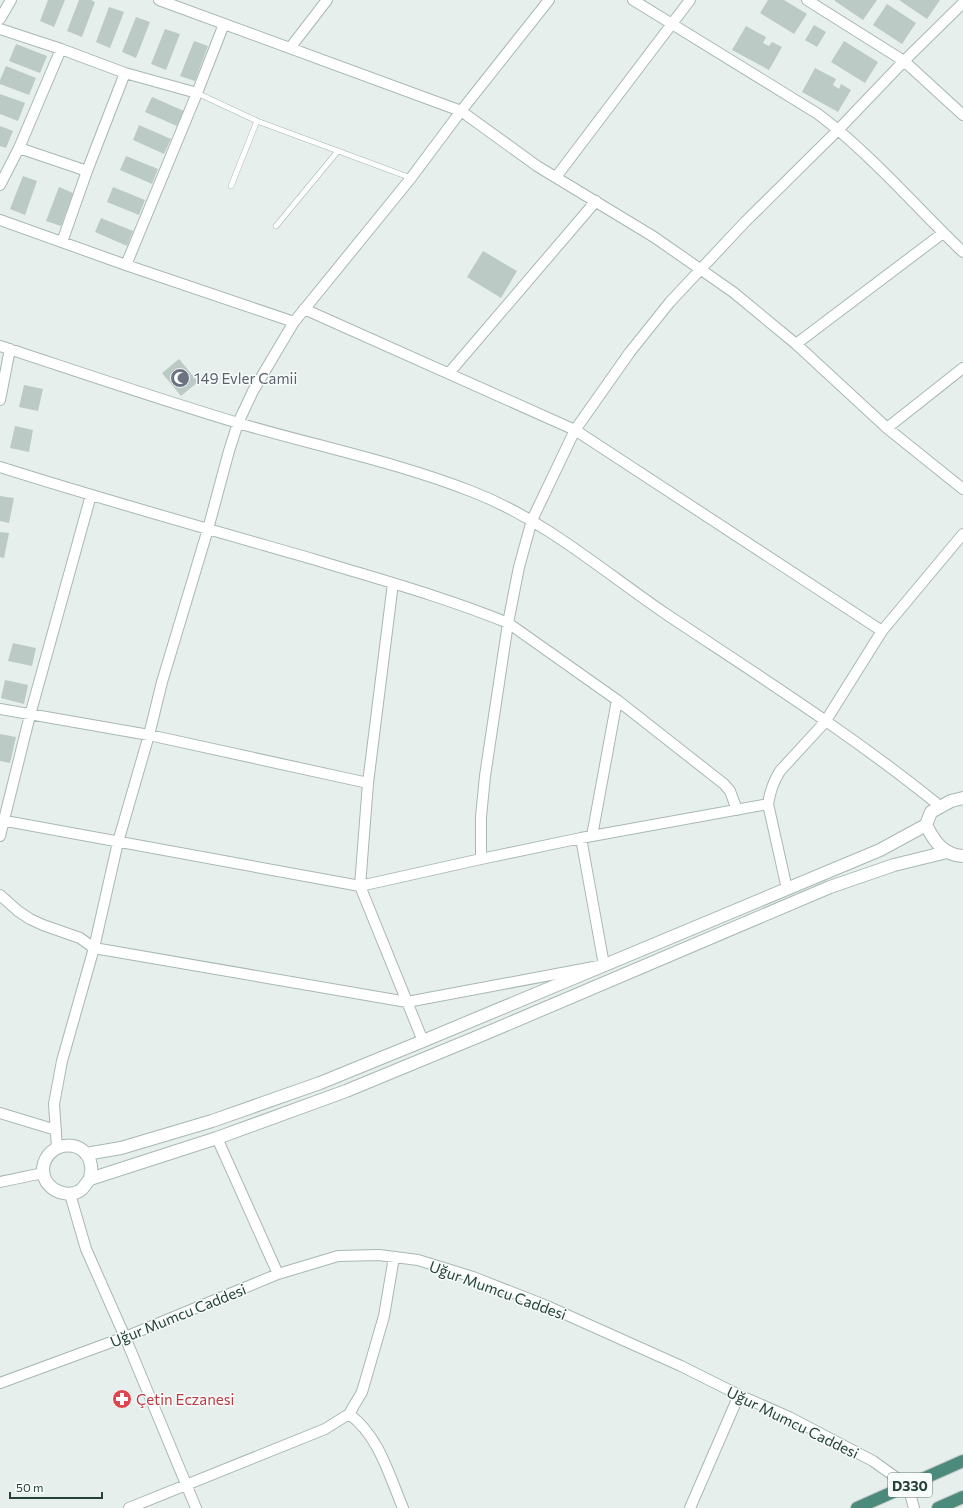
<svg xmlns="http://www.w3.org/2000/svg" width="963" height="1508" viewBox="0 0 963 1508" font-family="Commissioner,sans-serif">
	<rect width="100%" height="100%" fill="#e6efeb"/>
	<path fill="#bbcac4" d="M48 0H65L54 27 40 21Z
		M79 0H91L95 2 82 37 67 31Z
		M768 0H784L807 14 794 34 760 13Z
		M835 0H877L863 20 835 1Z
		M899 0H940L927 19Z
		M887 4 916 23 902 44 873 25Z
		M109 7 124 12 110 48 96 42Z
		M136 17 150 22 136 58 122 52Z
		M814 25 826 32 817 47 805 40Z
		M746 26 766 37 763 43 769 46 772 42 782 47 769 70 732 50Z
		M165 29 180 34 166 70 151 64Z
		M194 41 208 46 195 81 180 76Z
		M844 41 878 62 865 83 831 62Z
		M16 44 47 56 40 73 9 61Z
		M6 66 36 78 29 95 0 84V80Z
		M815 68 836 79 833 85 839 89 841 84 851 90 838 112 802 92Z
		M0 94 25 103 18 121 0 114Z
		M152 97 184 111 177 126 145 112Z
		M139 125 171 139 164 154 133 140Z
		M0 126 13 131 6 148 0 146Z
		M126 156 158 169 152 184 120 170Z
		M23 176 37 181 25 215 10 209Z
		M59 187 73 193 61 226 46 221Z
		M113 187 145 200 139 215 107 202Z
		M101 218 133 231 127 246 95 232Z
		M483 251 517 271 501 298 467 277Z
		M179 359 198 382 181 396 162 373Z
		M24 385 43 389 38 411 19 407Z
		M15 426 33 430 29 452 10 448Z
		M0 496 14 498 9 523 0 521Z
		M0 532 9 533 4 558 0 557Z
		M13 643 36 648 32 666 8 661Z
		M5 680 28 685 24 704 1 698Z
		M0 734 16 737 10 763 0 761Z"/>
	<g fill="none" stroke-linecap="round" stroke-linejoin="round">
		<defs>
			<path id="service" d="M197 93 257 121 411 178
				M231 186 257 121
				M276 226 338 151"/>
			<path id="minor" d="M159 0 461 111 537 166 654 237 733 292 796 344 887 428 963 489
				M633 0 818 114C871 154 915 206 963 252
				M807 0 904 61 963 115
				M0 19 11 0
				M0 29 61 49 125 73 197 93 224 24
				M290 48 327 0
				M61 49 19 148 87 171 125 73
				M556 177 690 0
				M0 185 19 148
				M0 220 126 265 294 322
				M62 242 87 171
				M126 265 197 93
				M304 309 575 430 882 631 825 722 780 771C773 782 770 791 768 804L787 889
				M796 344 943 233
				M0 346C79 372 158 399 238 423 316 446 397 462 473 492 545 520 603 571 666 614 759 676 854 736 941 807
				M449 373 596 201
				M0 400 10 349
				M887 428 963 368
				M0 467C104 500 208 529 313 559 378 579 445 597 508 623L617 700 724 784 730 791 737 810
				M882 631 963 534
				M0 709 149 735 368 783 360 886 0 820
				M368 783 393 583
				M0 836 30 715 91 495
				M592 836 617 700
				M481 859 581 838 768 804
				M0 895 18 911 30 919 43 925 80 938 94 948 407 1002 604 965 581 838
				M423 1041 360 886 481 859V817L485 776 508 623 519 567 532 520 575 430 630 352 670 302 745 222 838 130 904 61 963 3
				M0 1113 56 1130
				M217 1138 278 1274
				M57 1148 54 1104 62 1061 94 948 118 842 149 735 162 682 208 529 229 451 238 423 253 391 294 322 411 178 461 111 549 0
				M0 1182 43 1173
				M70 1194 86 1249 125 1337 196 1508
				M0 1383 125 1337 278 1274 338 1256 379 1255 418 1260 473 1277 547 1306 681 1366 739 1395 789 1417 873 1461 908 1486 914 1508
				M349 1414C379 1436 389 1475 403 1508
				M129 1508 325 1429 349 1414 362 1392 384 1316 394 1257
				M690 1508 739 1395"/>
			<path id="tertiary" d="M963 798 951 801 931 812 926 825C934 841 943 855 963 856
				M86 1154 121 1148 212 1121 320 1083 423 1041 880 850 926 825
				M90 1179C90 1175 92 1170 91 1166 88 1138 47 1139 43 1168 43 1174 45 1181 49 1185 57 1194 73 1197 82 1189 85 1186 87 1182 90 1179L217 1138 346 1091 489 1032 830 887 894 865 947 852"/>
			<path id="trunk" d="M857 1508 963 1461
				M938 1508 963 1497"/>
		</defs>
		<use href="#service" stroke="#a8b8b2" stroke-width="6"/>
		<use href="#minor" stroke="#a8b8b2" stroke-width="12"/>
		<use href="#tertiary" stroke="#a8b8b2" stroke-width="14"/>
		<use href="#trunk" stroke="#c2cac8" stroke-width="14"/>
		<use href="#service" stroke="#fff" stroke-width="5"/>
		<use href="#minor" stroke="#fff" stroke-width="10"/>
		<use href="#tertiary" stroke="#fff" stroke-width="12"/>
		<use href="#trunk" stroke="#4c8a7c" stroke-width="12"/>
	</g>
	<defs>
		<symbol id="mosque-disc" viewBox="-11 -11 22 22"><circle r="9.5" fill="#6b7280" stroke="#f7fbf9"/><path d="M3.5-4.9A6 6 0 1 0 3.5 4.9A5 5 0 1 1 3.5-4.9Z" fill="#fff"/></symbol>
		<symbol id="pharmacy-disc" viewBox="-11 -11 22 22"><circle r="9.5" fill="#e0444e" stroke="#f7fbf9"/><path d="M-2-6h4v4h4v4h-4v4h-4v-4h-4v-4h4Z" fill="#fff"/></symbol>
	</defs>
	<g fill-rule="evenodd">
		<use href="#mosque-disc" x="169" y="367" width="22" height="22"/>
		<use href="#pharmacy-disc" x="111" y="1388" width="22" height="22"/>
	</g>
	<g text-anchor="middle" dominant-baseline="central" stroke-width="3" stroke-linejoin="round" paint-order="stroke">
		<rect fill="#f7fbf9" stroke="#637a73" stroke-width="1" x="888" y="1473" width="44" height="24" rx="3"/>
		<g font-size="14" font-weight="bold" fill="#24423a">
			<text x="910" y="1485">D330</text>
		</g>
		<g font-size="15" fill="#5b616d" stroke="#f7fbf9" text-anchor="start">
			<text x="194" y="378">149 Evler Camii</text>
		</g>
		<g font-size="15" fill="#24423a" stroke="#f7fbf9">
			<text transform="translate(498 1290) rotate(20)">Uğur Mumcu Caddesi</text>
			<text transform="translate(178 1315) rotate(-22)">Uğur Mumcu Caddesi</text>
			<text transform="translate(793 1422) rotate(26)">Uğur Mumcu Caddesi</text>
		</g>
		<g font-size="15" fill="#be3a42" stroke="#f7fbf9" text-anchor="start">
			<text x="136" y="1399">Çetin Eczanesi</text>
		</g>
	</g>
	<path d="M10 1492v6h92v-6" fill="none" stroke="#24423a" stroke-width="2"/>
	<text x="16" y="1492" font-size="12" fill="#24423a" stroke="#f7fbf9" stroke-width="3" paint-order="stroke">50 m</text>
</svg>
